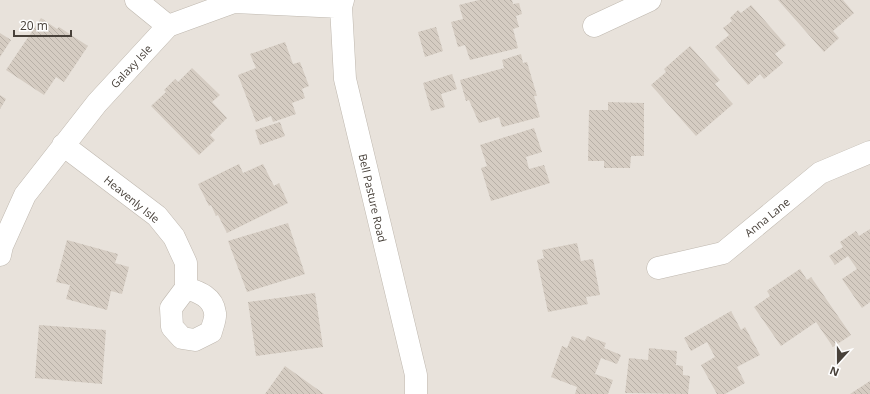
<svg xmlns="http://www.w3.org/2000/svg" width="870" height="394" viewBox="0 0 870 394" font-family="'Open Sans',sans-serif">
	<defs>
		<pattern id="building-back-hatch" width="6" height="6" patternUnits="userSpaceOnUse"><rect width="6" height="6" fill="#d5ccc2"/><path d="M-1 5l2 2M0 0l6 6M5-1l2 2" fill="none" stroke="#b8b0a7"/></pattern>
	</defs>
	<rect width="100%" height="100%" fill="#f4f1ec"/>
	<path fill="#e8e2db" d="M0 0H870V394H0Z"/>
	<path fill="url(#building-back-hatch)" d="M479 0H512L513 4 519 3 522 14 516 16 519 27 513 29 518 48 470 60 465 45 458 47 451 22 463 19 459 5Z
		M778 0H843L854 13 833 31 839 38 824 52Z
		M751 5 786 45 775 54 783 63 764 79 760 74 748 85 715 47 729 35 723 28 732 21 730 18 738 10 741 13Z
		M41 18 57 29 59 27 88 46 64 82 56 77 44 95 6 70Z
		M436 27 443 51 425 57 418 32Z
		M0 33 11 40 0 57Z
		M285 42 293 64 300 62 309 86 302 89 305 98 292 103 296 114 273 122 271 116 256 122 238 75 256 68 250 54Z
		M690 46 720 80 715 84 733 104 696 136 651 85 666 72 664 69Z
		M521 54 523 63 527 62 537 96H534L540 117 502 127 499 117 479 123 469 100 466 101 460 80 504 68 502 60Z
		M192 68 220 95 212 102 227 118 210 135 215 140 199 155 151 106 166 92 164 90 175 79 178 82Z
		M452 74 457 89 441 94 445 107 431 111 423 83Z
		M0 95 6 99 0 109Z
		M608 102 644 103V156H631L630 168H604V161H588L589 110H608Z
		M280 122 285 136 260 145 255 130Z
		M534 128 542 152 526 157 529 169 544 165 550 183 491 201 481 168 487 166 480 145Z
		M239 164 243 173 263 164 274 186 279 183 288 203 227 233 218 215 216 216 211 205 209 206 198 184Z
		M288 223 305 274 247 292 228 241Z
		M870 229V302L862 308 842 279 857 269 848 256 835 265 829 256 843 247 840 242 856 231 859 236Z
		M67 240 118 254 115 263 129 267 122 294 111 291 107 310 66 299 70 285 56 282Z
		M577 243 581 261 593 259 600 295 586 297 588 304 548 312 537 260 544 258 542 250Z
		M800 269 807 280 811 277 851 335 833 347 816 322 781 346 754 307 770 296 767 291Z
		M315 293 323 347 256 356 248 302Z
		M731 311 741 330 745 327 760 355 737 367 745 383 725 394H717L701 365 715 357 707 342 691 351 684 338Z
		M39 325 106 330 102 384 35 378Z
		M572 336 585 341 587 336 606 343 604 348 621 355 617 364 601 358 595 374 613 380 608 394H575L577 387 551 377 562 346 567 348Z
		M649 348 677 351 676 365 683 366V375L690 376 688 394 625 393 629 358 648 360Z
		M285 366 324 394H265Z
		M870 381V394H850Z"/>
	<g fill="none" stroke-linecap="round" stroke-linejoin="round">
		<defs>
			<path id="minor" d="M136 0 168 26
				M343 0 341 7 345 79 416 375V394
				M594 26 650 0
				M63 145 157 216 174 237 186 263V288L171 308 172 327 182 338 195 340 211 332C212 327 216 319 215 313 213 297 199 292 186 288
				M0 255 2 246 25 195 97 103 168 26 234 2 341 7
				M658 268 723 253 820 173 870 152"/>
		</defs>
		<use href="#minor" stroke="#bfb8af" stroke-width="23"/>
		<use href="#minor" stroke="#fff" stroke-width="22"/>
	</g>
	<g text-anchor="middle" dominant-baseline="central" stroke-width="3" stroke-linejoin="round" paint-order="stroke">
		<g font-size="11" fill="#48413a" stroke="#fff">
			<text transform="translate(131 66) rotate(-47)">Galaxy Isle</text>
			<text transform="translate(373 198) rotate(77)">Bell Pasture Road</text>
			<text transform="translate(132 199) rotate(39)">Heavenly Isle</text>
			<text transform="translate(767 217) rotate(-39)">Anna Lane</text>
		</g>
	</g>
	<g transform="translate(838 362) rotate(201)" stroke="#ffffff" stroke-width="3" paint-order="stroke">
	<path d="M0-3L7 15L0 10L-7 15Z" fill="#48413a"/>
	<text y="-6" font-size="11" font-weight="bold" text-anchor="middle" fill="#48413a">N</text>
	</g>
	<path d="M14 30v6h57v-6" fill="none" stroke="#48413a" stroke-width="2"/>
	<text x="20" y="30" font-size="12" fill="#48413a" stroke="#ffffff" stroke-width="3" paint-order="stroke">20 m</text>
</svg>
